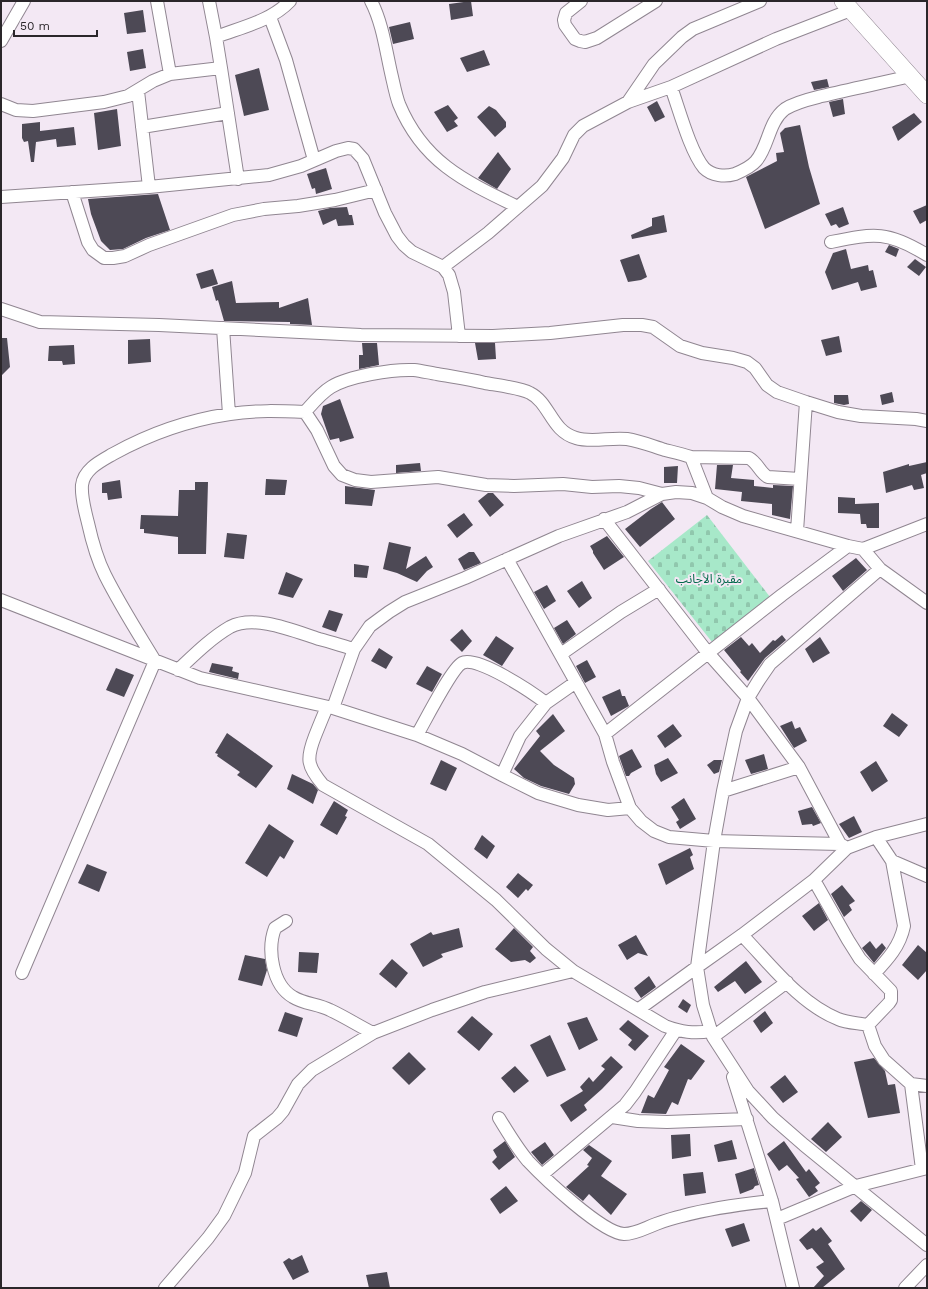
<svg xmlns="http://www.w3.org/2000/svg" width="928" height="1289" viewBox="0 0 928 1289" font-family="'Work Sans','Noto Sans Arabic',sans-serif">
	<defs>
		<pattern id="cemetery-stones" width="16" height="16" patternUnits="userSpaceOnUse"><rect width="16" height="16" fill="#a7e8c9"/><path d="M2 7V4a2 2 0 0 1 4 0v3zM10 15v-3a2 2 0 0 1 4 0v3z" fill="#90c7ad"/></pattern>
	</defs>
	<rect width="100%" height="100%" fill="#f3e8f4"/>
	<path fill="url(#cemetery-stones)" d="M707 515 770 597 712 642 648 561Z"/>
	<path fill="#4d4955" d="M471 1 473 16 451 20 449 4Z
		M143 10 146 32 127 34 124 13Z
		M410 22 414 39 393 44 389 27Z
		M143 49 146 68 130 71 127 52Z
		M484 50 490 65 467 72 460 58Z
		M259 68 269 110 244 116 235 75Z
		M827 79 829 87 814 90 811 82Z
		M843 99 845 114 833 117 829 102Z
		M657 101 665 117 655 122 647 107Z
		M448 105 458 118 454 121 458 126 447 132 434 112Z
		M489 106 496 110 506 122V127L495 137 477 117Z
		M117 109 121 146 98 150 94 113Z
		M914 113 922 122 898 141 892 127Z
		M40 122V131L74 127 76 145 57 147 56 139 36 142 34 162H31L28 141 24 142 22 138V124Z
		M800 125 809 167 820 204 765 229 746 177 777 161 776 153 784 152 780 133 785 128Z
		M498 152 511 169 497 189 478 178Z
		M326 168 332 189 316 194 315 188 312 189 307 174Z
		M158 194 170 230 146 238 123 249 110 250 101 241 91 214 88 199Z
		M927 205V220L920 224 913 211Z
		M347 207 349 215H352L354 225 338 226 336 219 323 225 318 211 330 208Z
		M843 207 849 224 839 228 836 224 831 226 825 214Z
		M664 215 667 232 632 239 631 235 652 226V218Z
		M889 245 899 249 896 257 885 252Z
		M846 249 851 269 868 265 869 271 873 270 877 287 861 291 858 282 832 290 825 272 833 253Z
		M639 254 647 277 641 280 628 282 620 260Z
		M915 259 926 267 919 276 907 267Z
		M213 269 218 284 201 289 196 274Z
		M232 281 236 303 279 302V308L308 298 312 325 290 324V322L224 321 218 300 216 301 212 287Z
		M839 336 842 352 826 356 821 340Z
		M1 338H7L10 367 1 376Z
		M150 339 151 362 128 364V340Z
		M362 343H377L379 365 359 369V355H363Z
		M475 343H495L496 359 478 360Z
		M74 345 75 364 63 365 62 361H48L49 346Z
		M892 392 894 402 882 405 880 395Z
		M834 395H848L849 404 844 405 834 403Z
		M340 399 354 438 340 442 339 438 330 440 321 414 323 406Z
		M927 462V473L921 475 924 488 914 490 912 485 886 493 883 472 909 464V466Z
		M420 463 421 471 396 473V465Z
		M717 465H733L731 478 754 480V486L773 488V485L793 486 790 519 772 515V504L741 501 742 492 715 489Z
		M678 466 677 483H664V467Z
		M266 479 287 480 285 495H265Z
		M120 480 122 498 108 500 107 493H102V483Z
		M195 482H208L206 554H178V537L144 533V529H140L141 515 178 516 179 490H195Z
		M345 486 375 490 372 506 345 504Z
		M488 493H493L504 505 490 517 478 501Z
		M838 497 855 498V504L879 503V528H867L866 524H861L860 514 838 513Z
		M662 502 675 519 640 547 625 529 651 509Z
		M464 513 473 525 457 538 447 525Z
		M227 533 247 535 244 559 224 557Z
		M607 536 624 557 604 570 593 553V551L590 546Z
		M389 542 411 547 406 569 426 556 433 567 427 571 417 582 397 573 383 569Z
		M469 552H474L481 563 464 570 458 559Z
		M856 558 867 570 843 591 832 576Z
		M354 564 369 566 367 578 354 577Z
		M286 572 303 579 293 598 278 594Z
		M582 581 592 598 579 608 567 591Z
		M547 585 556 601 544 609 534 592Z
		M329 610 343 614 336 632 322 627Z
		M567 620 576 634 563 644 554 628Z
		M462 629 472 641 462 652 450 640Z
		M782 635 786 640 765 658 748 681 740 672 741 671 724 650 741 637 749 646 752 643 760 653 773 640 775 641Z
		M496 636 514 648 502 666 483 655Z
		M820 637 830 653 813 663 805 649Z
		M379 648 393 657 386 669 371 661Z
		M587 660 596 677 585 683 576 666Z
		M212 663 233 667 232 671 239 673 238 679 209 672Z
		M427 666 442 674 432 692 416 684Z
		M116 668 134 675 124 697 106 690Z
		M620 689 622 696H625L629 706 611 716 602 697Z
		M892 713 908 725 899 737 883 726Z
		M553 714 565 731 540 751 554 765 574 778 575 784 569 794 541 786 524 778 514 769 540 736 536 731Z
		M792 721 795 729 800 727 807 741 794 748 780 726Z
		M673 724 682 736 665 748 657 736Z
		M227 733 273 766 256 788 237 775 240 772 217 756 218 754 215 753Z
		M632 749 642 767 631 773 629 776H626L619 756Z
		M764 754 768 769 751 774 745 760Z
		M668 758 678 773 661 782 656 774 654 765Z
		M441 760 457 768 446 791 430 784Z
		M714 760H722L719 772 714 774 707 765Z
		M876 761 888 781 872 792 860 772Z
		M292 774 313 784 318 790 313 804 287 789Z
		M684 798 696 819 680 829 676 822 679 820 671 807Z
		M334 801 348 810 345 816 347 817 337 835 320 825Z
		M812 807 821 823 813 826 812 824 802 825 798 811Z
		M854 816 862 832 849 838 839 824Z
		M269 824 294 841 284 859 280 856 267 877 245 863Z
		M482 835 495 846 487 859 474 849Z
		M690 848 693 855 690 857 694 869 666 885 658 864Z
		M87 864 107 872 99 892 78 883Z
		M518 873 533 885 528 891 526 889 518 898 506 887Z
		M842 885 855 901 849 905 852 910 844 917 831 894Z
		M819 903 828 920 814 931 802 916Z
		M459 928 463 947 441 954 443 957 423 967 410 944 431 932 433 935Z
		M514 928 533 947 530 951 536 958 530 963 525 960 511 962 495 949Z
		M636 935 648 956 638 953 627 960 618 945Z
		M870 941 876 949 882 943 886 948 874 963 862 948Z
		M918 945 927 953V970L918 980 902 965Z
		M299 952 319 953 317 973 298 972Z
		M245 955 265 959 267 970 262 986 238 980Z
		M392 959 408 973 396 988 379 974Z
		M746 961 762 982 745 994 735 981 718 992 714 987Z
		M649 976 656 987 641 998 634 988Z
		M683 999 691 1005 687 1013 678 1007Z
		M765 1011 773 1023 761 1033 753 1021Z
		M285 1012 303 1018 297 1037 278 1031Z
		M472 1016 493 1034 479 1051 457 1032Z
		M587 1017 598 1040 579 1050 567 1023Z
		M628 1020 649 1036 635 1051 628 1045 632 1040 619 1029Z
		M550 1035 566 1070 547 1077 530 1045Z
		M681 1044 705 1061 691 1080 688 1079 678 1105 672 1102 666 1114 641 1113 648 1095 654 1098 669 1070 664 1067Z
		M409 1052 426 1069 409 1085 392 1068Z
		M611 1056 623 1067 602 1089 584 1105 587 1110 571 1122 560 1105 583 1091 580 1087 589 1077 593 1082 605 1069 601 1066Z
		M874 1058 885 1071 888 1085 895 1084 900 1113 868 1118 854 1062Z
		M515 1066 529 1081 514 1093 501 1078Z
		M785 1075 798 1092 783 1103 770 1087Z
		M828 1122 842 1137 826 1152 811 1139Z
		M690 1134 691 1156 672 1159 671 1135Z
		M732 1140 737 1159 718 1162 714 1145Z
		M505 1141 515 1157 499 1170 492 1162 497 1157 493 1150Z
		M784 1141 806 1172 809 1169 820 1183 815 1187 818 1191 809 1197 796 1179 799 1178 787 1165 779 1171 767 1154Z
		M545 1142 554 1155 542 1165 531 1152Z
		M589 1145 612 1161 601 1176 627 1194 611 1215 589 1194 583 1201 566 1187 589 1166 587 1165 592 1158 583 1150Z
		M754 1168 759 1185 755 1186 753 1189 740 1194 735 1174Z
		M703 1172 706 1193 685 1196 683 1174Z
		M506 1186 518 1201 500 1214 490 1199Z
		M861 1201 872 1210 861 1222 850 1211Z
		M744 1223 750 1241 732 1247 725 1229Z
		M821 1227 832 1241 828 1244 845 1269 822 1288H813L824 1276 816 1267 824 1262 812 1248 807 1250 799 1240 813 1228 816 1231Z
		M302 1255 309 1272 293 1280 283 1262 289 1258 292 1260Z
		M387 1272 390 1288H369L366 1275Z"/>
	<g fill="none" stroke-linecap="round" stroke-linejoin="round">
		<defs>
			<path id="street" d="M157 1 170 74
				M209 1 216 37
				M371 1C383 24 386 52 392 77 394 86 396 96 399 104 423 162 464 181 518 207
				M581 1 566 13 564 20 565 25 575 39 580 41 585 42 597 38 656 1
				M270 17 286 60 314 160
				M1 41 24 1
				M221 68 238 179
				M671 87C679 109 690 151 704 168 712 176 725 177 735 174 742 171 751 167 756 161 769 146 768 122 785 109 796 102 810 99 822 96 851 89 881 83 911 76
				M138 91 149 187
				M628 102 654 64 682 37 693 29 760 1
				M1 104 16 110 33 111 104 102 128 96 153 81 170 74 221 68 216 37C242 27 271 21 290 1
				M142 127 228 113
				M72 192 88 242 93 250 104 258H113L125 256 149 245 233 215 264 209 298 206 335 200 376 190
				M1 197 149 187 269 175 301 166 336 151 348 148 354 149 363 159 385 213 397 236 404 245 412 252 443 267 449 275 454 292 459 336
				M831 242C875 233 888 231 927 255
				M443 267 488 233 542 186 563 158 574 135 583 126 628 102 671 87 776 39 851 10
				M1 309 40 322 159 325 361 335 493 336 550 333 623 325H642L653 327 680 346 702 353 733 358 747 362 755 368 767 385 777 392 806 402 838 412 861 416 916 419 927 421
				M223 328 229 414
				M305 412C313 403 321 393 331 387 349 376 392 369 414 370 422 371 430 373 437 374 454 377 469 379 485 383 496 385 521 388 530 393 550 403 551 431 576 438 592 443 610 437 627 439 640 441 652 446 665 450 673 452 682 454 691 457L707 498
				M691 457 749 458C758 463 760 473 768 477L800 479
				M604 519 708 653 748 698 799 767 840 844 847 848
				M797 531 806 402
				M863 549 927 524
				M507 559 605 734 613 762 630 808 641 821 654 831 669 837 714 841 840 844
				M880 569 770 664 759 680 748 698 736 731 723 791 714 841 697 967 703 1005 713 1037 748 1091 773 1118 804 1145 927 1245
				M1 600 200 678 333 708 417 735 462 754 502 775 538 793 578 805 608 810 630 808
				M561 654 621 612 659 589
				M178 670C194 655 211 638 230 627 255 614 294 631 319 639 331 642 343 646 354 649
				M327 707C323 716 319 726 315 736 306 759 307 766 323 785L428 844 496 900 546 949 573 971 665 1026C681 1032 694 1034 711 1031
				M333 708 354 649 370 626 389 612 405 602 465 578 559 536 627 512 662 494 676 492 692 493 707 498 722 507 743 516 848 546 863 549 880 569 927 603
				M605 734 782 595 848 546
				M417 735C424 723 452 668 462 663 477 655 533 693 546 703
				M502 775 520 736 546 703 576 682
				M723 791 799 767
				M892 861 927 876
				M814 880 848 940 860 959 891 991V1000L889 1003 868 1025 875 1046 884 1060 911 1084 922 1169
				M286 921 275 928C267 949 272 985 293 997 304 1004 318 1004 330 1010 345 1017 359 1026 373 1033
				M742 935C770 964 800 1004 838 1019 847 1023 859 1023 868 1025
				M22 973 155 661C138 633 120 605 105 575 97 559 92 541 88 523 85 511 81 497 82 485 84 469 101 461 113 454 149 434 189 420 230 414 255 410 280 411 305 412L317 430 334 466 342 475 355 480 371 482 438 477 486 485 514 486 563 484 592 487 619 486 639 488 662 494
				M874 974C888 959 900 946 904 926L892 861 876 837
				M639 1009 697 967 742 935 814 880 847 848 876 837 927 824
				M713 1037 787 982
				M733 1077 772 1201 793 1288
				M911 1084 927 1086
				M612 1117 638 1121 667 1122 747 1119
				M499 1118C508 1133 517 1148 528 1161 544 1178 602 1233 624 1234 636 1234 645 1228 656 1224 664 1221 673 1218 682 1216 712 1208 742 1204 772 1201
				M543 1174 625 1105 635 1092 676 1030
				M777 1219 856 1186 927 1168
				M165 1288 208 1238 224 1216 245 1173 254 1136 277 1118 283 1111 298 1084 312 1070 373 1033 432 1010 485 992 573 971
				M905 1288 927 1265"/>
			<path id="secondary" d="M843 1 927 95"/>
		</defs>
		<use href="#street" stroke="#908691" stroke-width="14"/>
		<use href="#secondary" stroke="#908691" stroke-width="18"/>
		<use href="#street" stroke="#fff" stroke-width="12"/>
		<use href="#secondary" stroke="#fff" stroke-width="17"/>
	</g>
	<g text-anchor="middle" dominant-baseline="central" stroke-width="4" stroke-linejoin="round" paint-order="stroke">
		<g font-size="12" fill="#006849" stroke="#f3e8f4">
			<text x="709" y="579">مقبرة الأجانب</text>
		</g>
	</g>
	<rect width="928" height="1289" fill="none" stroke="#2a262a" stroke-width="4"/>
	<path d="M14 30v6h83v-6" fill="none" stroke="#2a262a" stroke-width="2"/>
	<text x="20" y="30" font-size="12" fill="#2a262a" stroke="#f3e8f4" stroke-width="3" paint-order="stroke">50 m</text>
</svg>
